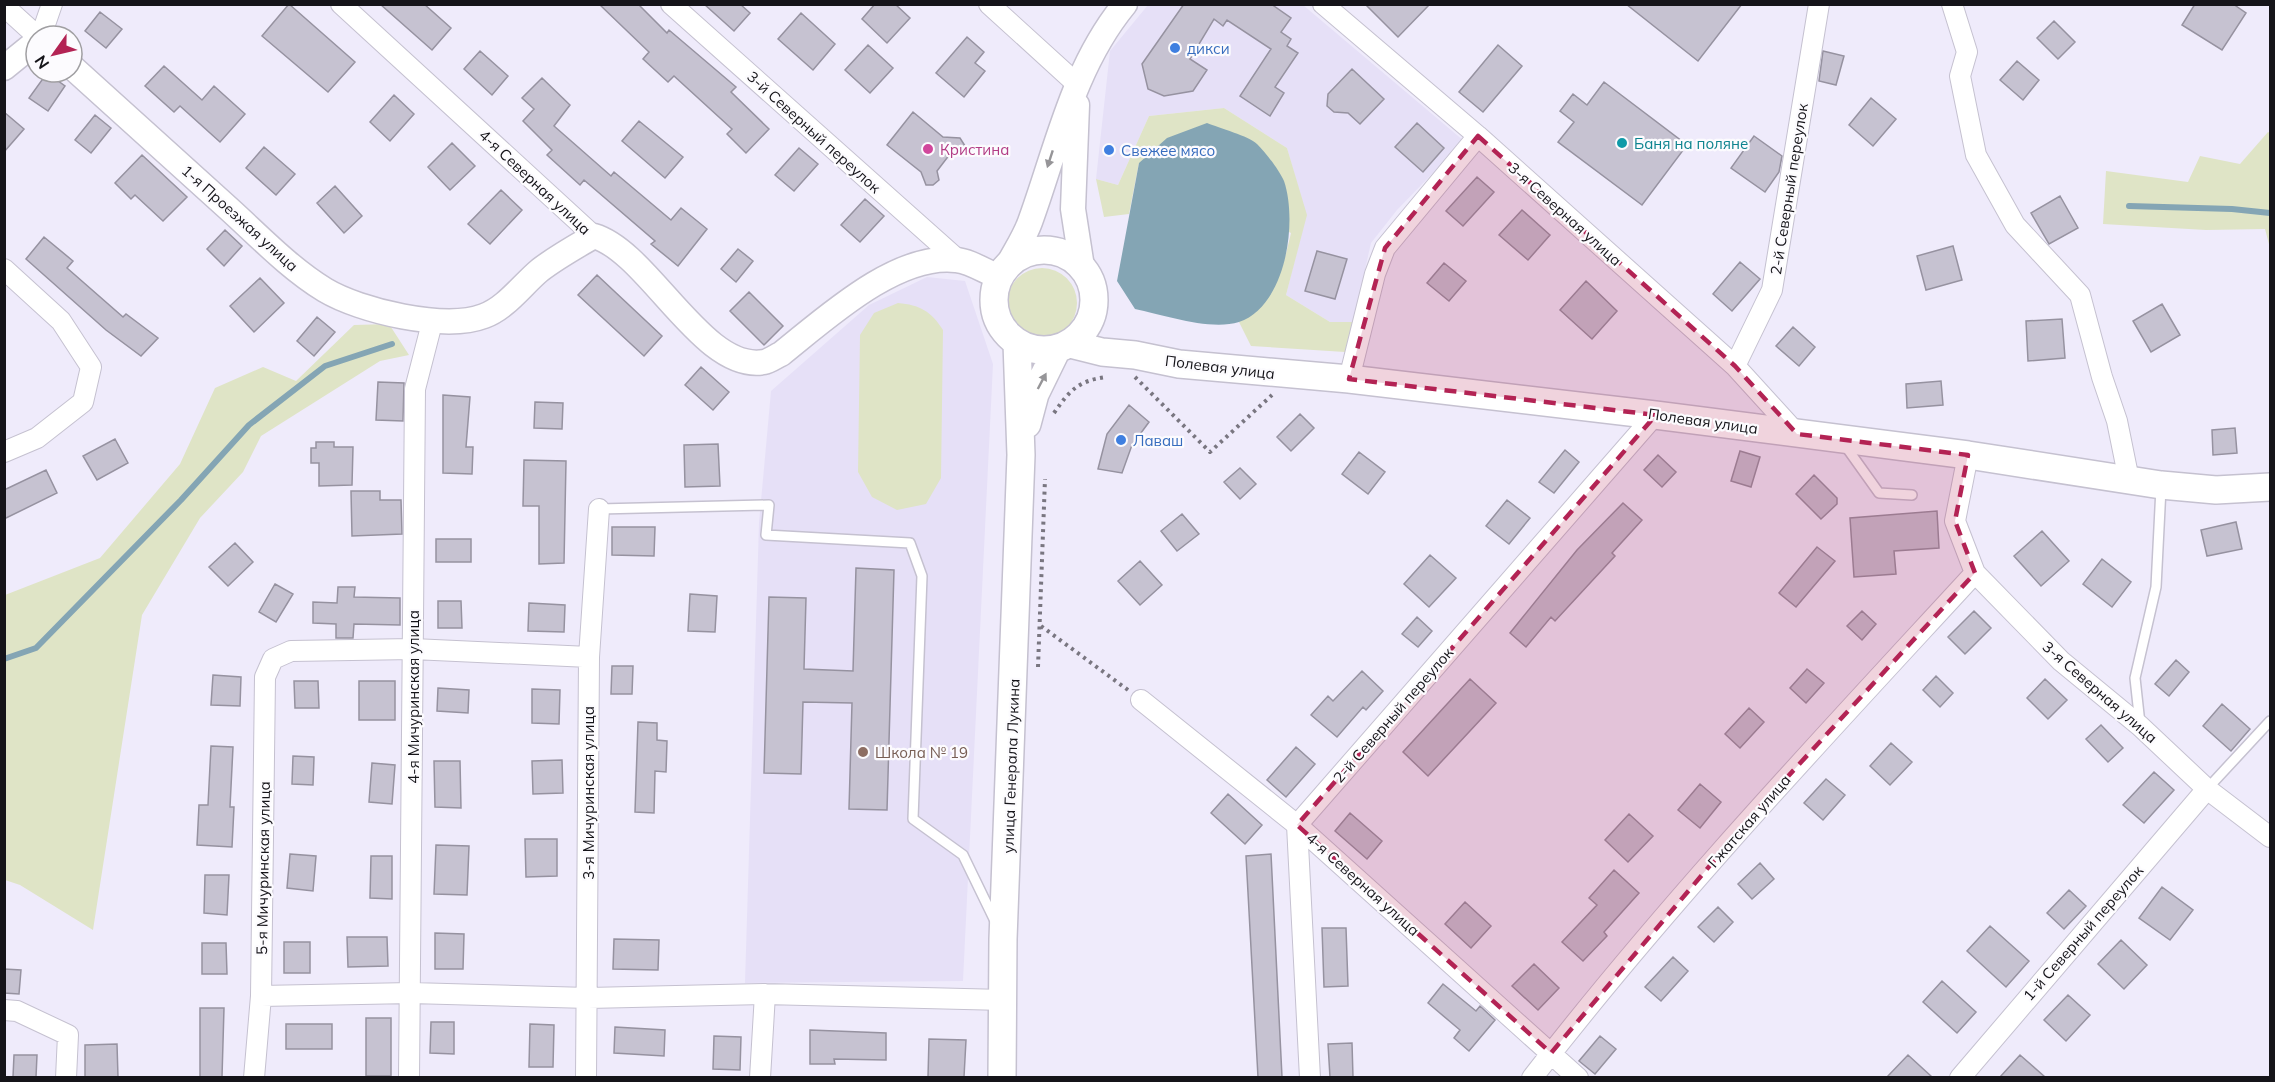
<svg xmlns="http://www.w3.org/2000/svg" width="2275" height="1082" viewBox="0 0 2275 1082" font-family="Mulish,sans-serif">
	<rect width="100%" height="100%" fill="#efebfb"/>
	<path fill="#e6e0f7" d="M1148 5H1303L1464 141 1397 210 1371 243 1353 322H1330L1286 295 1306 215 1287 148 1224 108 1149 116 1118 185 1096 179 1110 51Z
		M927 277 965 281 993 364 963 981 745 983 759 523 771 391 869 305Z"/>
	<path fill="#dfe4c6" d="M1224 108 1287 148 1307 215 1286 295 1330 322H1353L1345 352 1251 346 1239 322C1276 296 1281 275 1291 233L1139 163 1129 214 1104 217 1096 179 1118 185 1149 116Z
		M2268 132 2270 133V248L2265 229 2206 230 2103 224 2106 171 2188 182 2200 156 2240 164Z
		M1007 303a35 35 0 1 1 70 0a35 35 0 1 1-70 0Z
		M898 303C920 305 931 311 943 330L941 478 926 504 897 510 872 497 858 472 860 335 874 313Z
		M389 324 409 355 380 361 261 436 243 472 200 518 142 615 93 930 20 885 5 880V595L100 558 180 464 215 388 263 367 296 381 354 325Z"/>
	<path fill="#84a5b4" d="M1207 123C1219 128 1249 136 1257 144 1266 153 1279 170 1284 181 1298 222 1286 306 1239 322 1210 331 1164 315 1135 309L1117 281 1139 163 1167 138Z"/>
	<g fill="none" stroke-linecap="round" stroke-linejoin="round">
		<path stroke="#84a5b4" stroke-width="6" d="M2129 206 2232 209 2270 213
			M4 659 36 648 181 500 249 425 325 366 392 344"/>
	</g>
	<path fill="#c6c2d1" stroke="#9692a0" stroke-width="1.5" d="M289 4 355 62 328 92 262 36Z
		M380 4H424L451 28 432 50Z
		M599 4H638L667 33 669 30 736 87 731 92 769 129 746 153 727 134 732 129 674 76 668 82 643 59 649 52Z
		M704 4H740L750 13 734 31Z
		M875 4H895L910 18 887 43 862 19Z
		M1184 4H1271L1291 18 1281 32 1291 39 1287 46 1298 53 1275 87 1284 93 1270 116 1240 96 1271 49 1227 20 1223 26 1214 19 1190 59 1207 70 1193 91 1164 96 1148 89 1142 64Z
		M1365 4H1430L1398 37Z
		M1626 4H1742L1698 61Z
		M2195 4H2233L2246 13 2222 50 2182 25Z
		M100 12 122 29 106 48 85 31Z
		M801 13 835 44 813 70 778 39Z
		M2054 21 2075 42 2058 59 2037 38Z
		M967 37 984 52 975 63 985 71 964 97 936 73Z
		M868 45 893 68 870 93 845 70Z
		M1498 45 1522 66 1483 112 1459 92Z
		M480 51 508 76 492 95 464 69Z
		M1823 51 1844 56 1836 85 1819 81Z
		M2017 61 2039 80 2023 100 2000 80Z
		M164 66 202 100 214 86 245 114 220 142 180 106 174 112 145 86Z
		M1352 69 1384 99 1360 124 1348 113 1334 112 1327 106 1328 94Z
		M47 73 65 86 48 111 29 98Z
		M542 78 570 105 554 126 611 176 614 172 671 220 681 208 707 229 678 266 651 244 655 241 584 180 580 185 547 155 552 150 523 121 534 109 522 98Z
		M1604 82 1687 145 1642 205 1558 142 1574 122 1560 111 1573 94 1587 105Z
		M394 95 414 114 390 141 370 122Z
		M1871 98 1896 119 1873 146 1849 125Z
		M4 112 24 129 4 152Z
		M913 112 943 137 960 138 967 149 956 155 950 154 937 171 939 180 933 185H926L921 172 887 145Z
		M95 115 111 128 91 153 75 140Z
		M639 121 683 157 665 178 622 141Z
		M1417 123 1444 148 1423 172 1395 147Z
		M1754 136 1782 156 1779 172 1765 192 1731 168Z
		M452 143 475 166 450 190 428 167Z
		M264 147 295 174 276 195 246 168Z
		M799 148 818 164 794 191 775 175Z
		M142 155 187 197 163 221 135 195 131 199 115 183Z
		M1477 177 1494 192 1463 226 1446 211Z
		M335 186 362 216 344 233 317 203Z
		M501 190 522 210 490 244 468 224Z
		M2060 196 2078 228 2049 244 2031 213Z
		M865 199 884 216 860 242 841 225Z
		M1522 210 1550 235 1528 260 1499 235Z
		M225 230 242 246 224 266 207 249Z
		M44 237 73 261 67 268 123 317 126 314 158 338 141 356 106 330 26 259Z
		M1953 246 1962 280 1926 290 1917 256Z
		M738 249 753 261 736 282 721 269Z
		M1317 251 1347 259 1335 299 1305 291Z
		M1740 262 1760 279 1732 311 1713 294Z
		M1444 263 1466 281 1449 301 1427 283Z
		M597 275 662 336 644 356 578 295Z
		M260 278 284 303 254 332 230 306Z
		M1586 281 1617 311 1592 339 1560 310Z
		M749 292 783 326 764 345 730 311Z
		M2162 304 2180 335 2151 352 2133 321Z
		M317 317 335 332 314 356 297 341Z
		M2062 319 2065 358 2028 361 2026 321Z
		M1793 327 1815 347 1799 366 1776 346Z
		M701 367 729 392 713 410 685 385Z
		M1941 381 1943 405 1907 408 1906 384Z
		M378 382 404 383 403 421 376 420Z
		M443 395 470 397 466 447H473L472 474 443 473Z
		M535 402 563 403 562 429 534 428Z
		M1129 405 1149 422 1132 445 1122 473 1098 469 1107 434Z
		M1300 414 1314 428 1291 451 1277 437Z
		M2235 428 2237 453 2213 455 2212 430Z
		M115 439 128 463 97 480 83 456Z
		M316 442H334V447H353L352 485 319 486V463H311V448H316Z
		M718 444 720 486 685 487 684 445Z
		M1565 450 1579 462 1554 493 1539 482Z
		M1740 451 1760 457 1751 487 1731 481Z
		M1359 452 1385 472 1368 494 1342 474Z
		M1658 455 1676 472 1662 487 1644 470Z
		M524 460 566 461 564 563 539 564V506H523Z
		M1240 468 1256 484 1240 499 1224 482Z
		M46 470 57 493 4 519V490Z
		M1814 475 1837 498V504L1821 519 1796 494Z
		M351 491H380V500H401L402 534 352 536Z
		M1507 500 1530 518 1509 544 1486 526Z
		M1623 503 1642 520 1612 553 1615 556 1555 621 1551 617 1526 647 1510 633 1577 550Z
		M1937 511 1939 548 1894 551 1896 574 1854 577 1850 518Z
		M1182 514 1199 534 1177 551 1161 531Z
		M2236 522 2242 549 2207 556 2201 530Z
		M612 527H655L654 556 612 555Z
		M2042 531 2069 561 2041 586 2014 556Z
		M436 539H471V562H436Z
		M235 543 253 562 228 586 209 567Z
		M1817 547 1835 561 1796 607 1779 593Z
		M1430 555 1456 578 1429 607 1404 584Z
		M2102 559 2131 582 2112 607 2083 584Z
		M1140 561 1162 585 1140 605 1118 581Z
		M856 568 894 570 887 810 849 809 852 703 803 702 801 774 764 773 769 597 806 598 804 669 853 671Z
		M275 584 293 594 276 622 259 612Z
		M338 587H355L354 597 400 598V625L354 624 353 638H336V624L313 623V602L337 603Z
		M690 594 717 596 715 632 688 631Z
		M438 601H461L462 628H438Z
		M529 603 565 605 564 632 528 631Z
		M1862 611 1876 624 1862 640 1847 626Z
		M1974 611 1991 628 1965 654 1948 637Z
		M1417 617 1432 631 1418 647 1402 634Z
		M2176 660 2189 672 2169 696 2155 684Z
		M612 666H633L632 694H611Z
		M1807 669 1824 683 1806 703 1790 688Z
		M1362 671 1383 691 1366 710 1363 707 1337 737 1311 715 1328 696 1333 701Z
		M213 675 241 677 240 706 211 705Z
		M1936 676 1953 693 1940 707 1923 690Z
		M1470 679 1496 703 1428 776 1403 752Z
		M2045 679 2067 700 2048 719 2027 698Z
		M294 681H318L319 708H295Z
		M359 681H395V720H359Z
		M438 688 469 690 468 713 437 711Z
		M532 689 560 690 559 724 532 723Z
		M2222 704 2250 729 2231 751 2203 726Z
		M1749 708 1764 722 1740 748 1725 734Z
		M638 722 657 723V740L667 741 666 772 655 771 654 813 635 812Z
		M2101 725 2123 748 2108 762 2086 739Z
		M1891 743 1912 762 1890 785 1870 766Z
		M211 746 233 747 230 807H234L232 847 197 845 199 805H208Z
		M1296 747 1315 764 1286 797 1267 780Z
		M293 756 314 757 313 785 292 784Z
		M562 760 563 793 533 794 532 761Z
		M434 761H460L461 808 435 807Z
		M372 763 395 765 392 804 369 802Z
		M2154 772 2174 790 2144 823 2123 805Z
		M1826 779 1845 795 1823 820 1804 803Z
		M1700 784 1721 802 1700 828 1678 810Z
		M1228 794 1262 825 1245 844 1211 813Z
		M1350 813 1382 841 1367 859 1335 831Z
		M1629 814 1653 836 1628 862 1605 840Z
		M525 839H557V876L526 877Z
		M436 845 469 846 467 895 434 894Z
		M290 854 316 856 313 891 287 888Z
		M1271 854 1282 1077H1258L1246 856Z
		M371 856H392V899L370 898Z
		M1760 863 1774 879 1752 899 1738 884Z
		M1614 870 1639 893 1604 932 1607 936 1583 961 1562 942 1597 905 1589 898Z
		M205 875H229L227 915 204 913Z
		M2162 887 2193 910 2170 940 2139 918Z
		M2069 890 2086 906 2064 929 2047 913Z
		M1465 902 1491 926 1471 948 1445 924Z
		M1718 907 1733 922 1714 942 1698 927Z
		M1990 926 2029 961 2006 987 1967 951Z
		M1322 928H1346L1348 986 1324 987Z
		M435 933 464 934 463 969H435Z
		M347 937H387L388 966 348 967Z
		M614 939 659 940 658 970 613 969Z
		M2121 940 2147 965 2124 989 2098 964Z
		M284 942H310V973H284Z
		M202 943H226L227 974H202Z
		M1673 957 1688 971 1661 1001 1645 987Z
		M1534 964 1559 988 1538 1010 1512 986Z
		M4 969 21 970 19 994 4 993Z
		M1942 981 1976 1012 1957 1033 1923 1002Z
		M1443 984 1476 1011 1480 1006 1495 1020 1469 1051 1454 1038 1460 1030 1428 1003Z
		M2068 995 2090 1015 2066 1041 2044 1020Z
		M200 1008H224L222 1077H200Z
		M366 1018H391V1076H366Z
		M431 1022H454V1054L430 1053Z
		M286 1024H332V1049H286Z
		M530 1024 554 1025 553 1067H529Z
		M615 1027 665 1030 664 1056 614 1053Z
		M810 1030 886 1033V1060L834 1059 835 1064H810Z
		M714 1036 741 1037 740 1070 713 1069Z
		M1600 1036 1616 1049 1595 1074 1579 1061Z
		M929 1039 966 1040 964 1077H928Z
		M1352 1043 1353 1077H1330L1328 1044Z
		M117 1044 118 1077H85V1045Z
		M14 1055H37L36 1077H13Z
		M1908 1055 1932 1077H1887Z
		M2020 1055 2045 1077H2000Z"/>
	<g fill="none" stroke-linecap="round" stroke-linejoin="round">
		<defs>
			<path id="service" d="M1844 444 1879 493 1912 495
				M599 509 769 505 766 535 910 543 922 576 913 819 963 855 996 923
				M2140 724 2135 678 2156 587 2161 488
				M2207 789 2270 721"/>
			<path id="minor" d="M341 4 594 236
				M671 4 957 259
				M989 4 1078 85
				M1323 4 1478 136 1735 366 1797 434
				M1952 4 1967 52 1960 76 1976 155 2015 225 2080 295 2102 377 2117 421 2129 480
				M4 6 37 36
				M41 36 52 4
				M4 269 61 321 91 367 83 402 37 438 4 452
				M1735 366 1772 290 1819 4
				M1349 379 1375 274 1385 248 1478 136
				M1968 455 1955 521 1975 573 2061 661 2140 726 2207 789 2270 837
				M1141 700 1297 825 1578 1078
				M261 996 411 993 588 998 765 994 1004 1000
				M4 1010 17 1011 68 1035 66 1078
				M254 1078 261 996 265 677 273 659 291 651 413 649 589 657
				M409 1078 415 389 433 319
				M586 1078 589 657 599 509
				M760 1078 765 994
				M1310 1078 1297 825 1655 415
				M1532 1078C1669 901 1824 737 1975 573
				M1960 1078 2207 789"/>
			<path id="tertiary" d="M72 67C124 114 176 161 228 208 259 236 289 268 325 290 360 311 445 331 484 316 506 308 522 285 540 270 557 257 575 247 594 236 649 252 703 373 764 362 770 361 776 356 781 354 825 319 896 253 956 260 970 261 986 272 999 277
				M4 68 36 42
				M1077 105 1073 209 1082 267
				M1009 263C1016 250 1025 236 1030 222 1057 148 1073 67 1125 4"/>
			<path id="secondary" d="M994 300a50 50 0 1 1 100 0a50 50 0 1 1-100 0Z
				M1070 344 1102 352 1135 355 1179 364 1349 379 1655 415 1968 455 2161 485 2216 490 2270 487
				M1027 424 1035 394 1057 349
				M1002 1078 1003 939 1021 455 1017 343"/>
		</defs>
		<use href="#service" stroke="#c5c1d0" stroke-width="12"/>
		<use href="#minor" stroke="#c5c1d0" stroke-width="22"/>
		<use href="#tertiary" stroke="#c5c1d0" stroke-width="27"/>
		<use href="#secondary" stroke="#c5c1d0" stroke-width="30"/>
		<path stroke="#797680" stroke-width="4" stroke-dasharray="3 4.5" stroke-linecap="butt" d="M983 293 988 318 997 337
			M1135 377 1210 452 1272 395
			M1054 413C1070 390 1078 381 1106 377
			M1041 626 1128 690
			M1038 667 1045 479"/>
		<use href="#service" stroke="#fff" stroke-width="9"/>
		<use href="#minor" stroke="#fff" stroke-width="20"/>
		<use href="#tertiary" stroke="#fff" stroke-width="24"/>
		<use href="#secondary" stroke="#fff" stroke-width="27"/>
	</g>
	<defs><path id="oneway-solid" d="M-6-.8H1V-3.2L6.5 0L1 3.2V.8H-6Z" transform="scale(1.5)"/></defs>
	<g fill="#969598">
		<use href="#oneway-solid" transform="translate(1050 159) rotate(108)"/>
		<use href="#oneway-solid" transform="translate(1042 381) rotate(-62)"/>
	</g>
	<path fill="#b32354" fill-opacity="0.2" stroke="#b32354" stroke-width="4.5" stroke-dasharray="12 8" stroke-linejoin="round" d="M1478 136 1735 366 1797 434 1968 455 1955 521 1975 573 1757 810 1551 1053 1297 825 1656 415 1349 379 1385 248Z"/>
	<g fill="#3f7fe0" stroke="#fcfbfe" stroke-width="2">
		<circle cx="1175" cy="48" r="6"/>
		<circle cx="1109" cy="150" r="6"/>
		<circle cx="1121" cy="440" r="6"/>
	</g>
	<circle fill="#0f9aa8" stroke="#fcfbfe" stroke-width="2" cx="1622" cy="143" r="6"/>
	<circle fill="#d1479c" stroke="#fcfbfe" stroke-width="2" cx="928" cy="149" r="6"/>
	<circle fill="#8d6e63" stroke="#fcfbfe" stroke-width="2" cx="863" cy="752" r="6"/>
	<g text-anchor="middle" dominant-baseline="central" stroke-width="4.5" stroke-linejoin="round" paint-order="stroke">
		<g font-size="15" fill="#366cbe" stroke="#fcfbfe" text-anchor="start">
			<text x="1187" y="48">дикси</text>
			<text x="1121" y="150">Свежее мясо</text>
			<text x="1133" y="440">Лаваш</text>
		</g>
		<g font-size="15" fill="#151419" stroke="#fcfbfe">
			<text transform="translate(814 132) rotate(42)">3-й Северный переулок</text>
			<text transform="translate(535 182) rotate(43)">4-я Северная улица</text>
			<text transform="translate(1789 189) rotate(-81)">2-й Северный переулок</text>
			<text transform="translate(1565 214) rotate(42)">3-я Северная улица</text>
			<text transform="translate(240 218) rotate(42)">1-я Проезжая улица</text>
			<text transform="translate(1220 367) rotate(7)">Полевая улица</text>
			<text transform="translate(1703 421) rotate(8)">Полевая улица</text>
			<text transform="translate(2100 692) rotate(41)">3-я Северная улица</text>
			<text transform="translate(413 697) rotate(-90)">4-я Мичуринская улица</text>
			<text transform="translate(1393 715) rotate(-49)">2-й Северный переулок</text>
			<text transform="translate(1011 766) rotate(-88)">улица Генерала Лукина</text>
			<text transform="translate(588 793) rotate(-90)">3-я Мичуринская улица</text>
			<text transform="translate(1749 821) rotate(-49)">Гжатская улица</text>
			<text transform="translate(263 868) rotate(-89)">5-я Мичуринская улица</text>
			<text transform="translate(1363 884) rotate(42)">4-я Северная улица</text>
			<text transform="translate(2083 933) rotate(-49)">1-й Северный переулок</text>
		</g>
		<g font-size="15" fill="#0d838f" stroke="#fcfbfe" text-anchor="start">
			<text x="1634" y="143">Баня на поляне</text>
		</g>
		<g font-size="15" fill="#b23c85" stroke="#fcfbfe" text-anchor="start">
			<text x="940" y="149">Кристина</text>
		</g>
		<g font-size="15" fill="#785e54" stroke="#fcfbfe" text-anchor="start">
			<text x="875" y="752">Школа № 19</text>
		</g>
	</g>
	<rect width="2275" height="1082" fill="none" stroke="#151419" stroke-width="12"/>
	<g transform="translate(54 54) rotate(236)"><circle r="28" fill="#fcfbfe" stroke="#a09fa2" stroke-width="1.5"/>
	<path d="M0-4.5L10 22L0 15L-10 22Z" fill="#b32354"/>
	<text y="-9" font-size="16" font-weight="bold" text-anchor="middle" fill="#151419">N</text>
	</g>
</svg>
